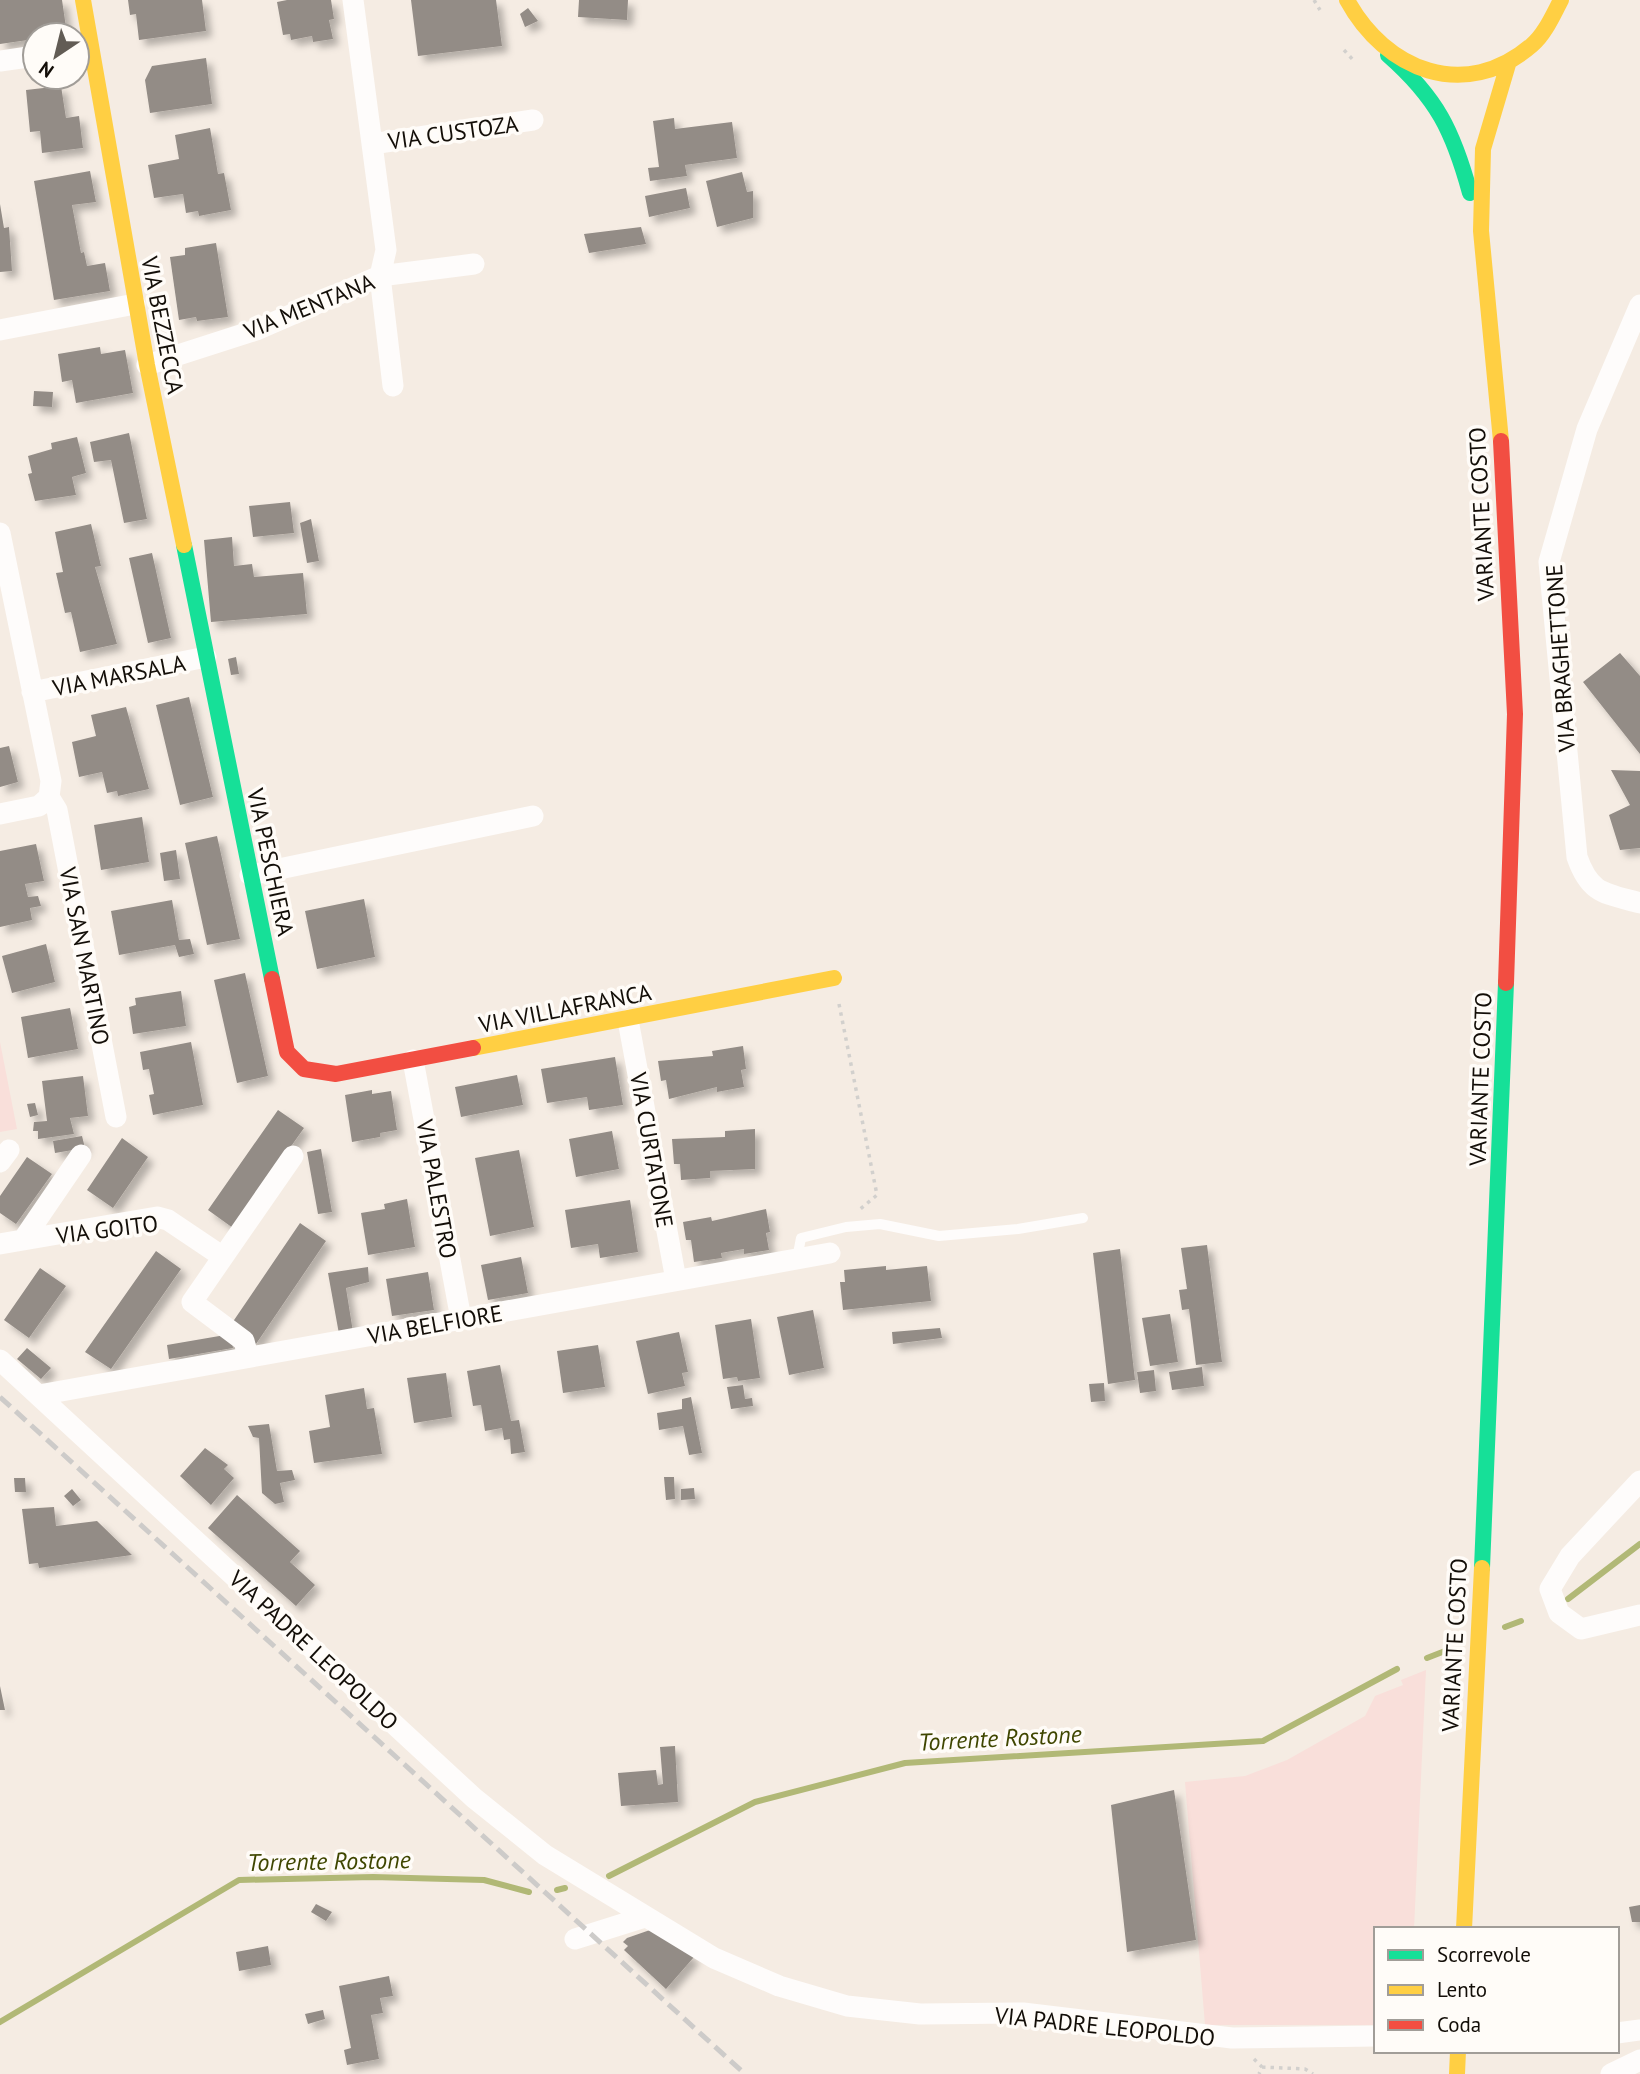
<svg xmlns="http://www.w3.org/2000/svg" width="1640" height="2074" viewBox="0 0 1640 2074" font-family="'PT Sans',sans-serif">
	<defs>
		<filter id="shadow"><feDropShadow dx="6" dy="6" stdDeviation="3.5" flood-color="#0004"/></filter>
	</defs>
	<rect width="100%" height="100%" fill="#f5ece3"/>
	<path fill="#f9dfda" d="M0 1042 17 1129 0 1132Z
		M1426 1670 1414 1929H1376V2025H1205L1185 1782 1245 1776 1287 1760 1365 1716 1375 1696 1403 1685 1401 1680Z"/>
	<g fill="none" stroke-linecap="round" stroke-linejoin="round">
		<path stroke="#b1b876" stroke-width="6" d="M1568 1599 1640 1544
			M1505 1627 1521 1621
			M1427 1658 1445 1651
			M609 1876 755 1802 905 1763 1263 1741 1397 1669
			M557 1890 565 1888
			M0 2022 239 1880 373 1877 484 1880 529 1892"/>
	</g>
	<path fill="#938c86" filter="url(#shadow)" d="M0 0H62L67 34 35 35V39L0 44Z
		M128 0H202L206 31 139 40 136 14 130 15Z
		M287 0H331L334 19 329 20 333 39 313 42 312 36 291 40 290 34 283 35 277 2Z
		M411 0H496L502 46 418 56Z
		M579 0H628L627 20 578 17Z
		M528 8 538 21 525 27 520 14Z
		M206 58 212 104 150 113 145 80 152 66Z
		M61 86 66 118 79 116 83 148 42 153 40 131 30 132 26 90Z
		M674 118 675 129 732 122 737 158 685 165 687 176 650 181 648 168 659 167 653 121Z
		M210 128 218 174 224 173 231 210 199 216 198 211 186 213 183 194 154 198 148 165 179 159 175 135Z
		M90 171 96 202 72 205 81 253 84 252 87 266 105 263 110 291 54 300 34 181Z
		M742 172 747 192 753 191V218L717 227 706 181Z
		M686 188 690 208 649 217 645 196Z
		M0 204 4 228 9 227 12 271 0 272Z
		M641 227 646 244 589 253 584 234Z
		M216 243 228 317 197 321 196 317 179 320 170 257 185 255V248Z
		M100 347 101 354 125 350 133 393 76 403 72 380 62 382 58 354Z
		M34 391 53 392 52 407 33 406Z
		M129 433 147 519 124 523 111 460 94 462 90 442Z
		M77 437 86 473 72 477 76 495 35 501 28 474 32 473 28 456 52 449 51 443Z
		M290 502 294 533 253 537 249 506Z
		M311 519 319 561 307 563 300 523Z
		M91 524 101 566 95 567 117 644 80 652 71 612 65 613 56 573 63 572 55 532Z
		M232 537 234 566 252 564 254 577 303 573 307 614 211 622 204 540Z
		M152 553 171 638 148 643 129 558Z
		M1620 653 1640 676V754L1583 682Z
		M236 657 239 674 231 675 228 659Z
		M189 697 213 797 180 805 156 705Z
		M126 707 149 789 118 796 117 791 107 793 102 772 79 777 72 742 96 736 91 715Z
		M9 746 18 782 0 787V748Z
		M1611 770 1640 771V848L1620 850 1609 815 1630 805Z
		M142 817 149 862 101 870 94 825Z
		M217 836 240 939 207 945 185 843Z
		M36 844 44 881 25 884 28 897 38 896 41 906 30 908 32 920 0 927V851Z
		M176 850 180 879 164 881 160 853Z
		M364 899 375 957 317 969 305 911Z
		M172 900 179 940 190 939 194 954 179 957 175 945 119 955 111 911Z
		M46 944 55 982 12 993 2 956Z
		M245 973 268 1076 237 1083 214 980Z
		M181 991 186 1026 133 1034 129 1007 136 1005 135 998Z
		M70 1008 78 1049 28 1058 21 1017Z
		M191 1042 203 1105 153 1115 149 1095 154 1094 149 1069 143 1070 140 1052Z
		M743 1046 746 1069 741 1070 744 1087 717 1092V1087L669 1099 666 1080 661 1081 658 1061 713 1056 712 1051Z
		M615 1057 623 1105 589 1110 587 1097 547 1103 541 1069Z
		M517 1075 523 1105 461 1117 455 1087Z
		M83 1076 88 1116 70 1118 74 1134 38 1139V1131H33L34 1122 47 1121 42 1081Z
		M372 1090V1094L391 1091 397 1130 380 1133V1137L352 1142 345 1095Z
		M35 1103 38 1115 30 1117 27 1104Z
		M278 1110 304 1128 233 1228 208 1210Z
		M755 1129V1169L710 1171V1178L681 1180 680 1164H674L672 1139 725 1137V1131Z
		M612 1131 619 1169 576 1177 569 1139Z
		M82 1136 85 1148 55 1153 53 1141Z
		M122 1138 148 1157 113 1208 87 1190Z
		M321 1149 332 1212 318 1214 307 1152Z
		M519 1150 534 1227 490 1236 475 1158Z
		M27 1157 52 1174 16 1224 0 1213V1196Z
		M407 1199 415 1247 368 1255 361 1213 385 1209 384 1204Z
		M630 1200 638 1252 600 1258 598 1244 571 1248 565 1210Z
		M766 1209 770 1232 766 1233 769 1250 744 1254V1249L721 1253 722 1258 694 1262 691 1240H686L683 1222 711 1217 712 1221Z
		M300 1223 326 1241 256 1344 230 1326Z
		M1207 1245 1222 1362 1196 1365 1189 1309 1182 1310 1179 1290 1187 1289 1181 1248Z
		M1120 1249 1135 1380 1108 1384 1093 1253Z
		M156 1251 181 1269 111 1369 85 1352Z
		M521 1257 528 1293 488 1300 481 1265Z
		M886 1266V1270L927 1266 931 1301 843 1310 840 1282H845L844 1270Z
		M368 1267 369 1282 346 1288 353 1332 339 1334 328 1273Z
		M40 1268 66 1286 29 1338 4 1320Z
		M428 1272 434 1310 392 1316 386 1279Z
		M813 1310 824 1368 789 1375 777 1317Z
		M1170 1314 1178 1362 1150 1366 1142 1318Z
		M751 1319 760 1378 738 1381 737 1377 723 1379 715 1325Z
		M940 1328 942 1338 893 1344 892 1332Z
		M679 1332 688 1372 682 1373 685 1386 648 1394 636 1341Z
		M231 1334 233 1348 169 1359 167 1345Z
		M598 1345 605 1387 563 1393 557 1351Z
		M27 1348 51 1368 41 1379 17 1359Z
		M500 1365 511 1421 519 1420 525 1452 511 1454 510 1439 504 1440 502 1428 485 1431 481 1405 473 1406 467 1371Z
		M1202 1367 1204 1386 1172 1390 1169 1372Z
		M1154 1370 1156 1391 1140 1393 1137 1372Z
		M446 1373 452 1417 414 1423 407 1378Z
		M1104 1383 1105 1401 1091 1402 1089 1384Z
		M743 1385 745 1399 752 1398 753 1406 731 1409 727 1387Z
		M364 1388 367 1409 374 1408 382 1454 314 1463 309 1431 330 1427 325 1395Z
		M691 1397 702 1453 689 1455 683 1426 659 1430 657 1413 682 1409V1399Z
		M269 1424 277 1471 292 1470 295 1480 280 1483 284 1502 275 1504 262 1493 259 1438 253 1437 248 1426Z
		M205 1448 228 1465 224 1469 234 1478 211 1505 180 1476Z
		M664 1477H674L675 1499 666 1500Z
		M14 1478H25L26 1492H15Z
		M694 1488 695 1499 681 1500V1489Z
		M72 1489 81 1500 73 1506 64 1496Z
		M237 1495 300 1551 290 1562 315 1585 296 1606 208 1528Z
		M54 1507 56 1526 97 1521 132 1555 39 1568 38 1563 29 1564 22 1509Z
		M0 1686 5 1710H0Z
		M675 1746 678 1802 621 1806 618 1773 656 1770 658 1785 663 1784 660 1747Z
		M1174 1790 1196 1940 1127 1952 1111 1805Z
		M316 1904 332 1912 326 1921 311 1912Z
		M1640 1905V1922H1632L1629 1907Z
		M650 1930 694 1957 666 1989 624 1950 628 1946 623 1942 627 1938Z
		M268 1946 271 1965 239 1971 236 1952Z
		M389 1976 393 1996 380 1998 383 2013 371 2015 379 2059 347 2065 344 2050 351 2048 339 1986Z
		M323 2010 325 2019 308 2024 305 2014Z"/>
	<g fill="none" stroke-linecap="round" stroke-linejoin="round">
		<path stroke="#d2d0cd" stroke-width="3.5" stroke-dasharray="3.5 5" stroke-linecap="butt" d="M1314 0 1320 10
			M1344 50 1355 62
			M839 1004 877 1195 858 1211
			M1254 2059 1262 2067 1259 2074
			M1262 2067 1305 2069 1313 2074"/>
		<path stroke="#fefcfb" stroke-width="10" d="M797 1259 801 1238 846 1227 880 1224 939 1236 1018 1229 1083 1218"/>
		<path stroke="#fefcfb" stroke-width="21" d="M353 0 386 250 380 276 393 386
			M0 61 35 56
			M372 144 533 120
			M1640 305 1587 429 1549 562 1577 857C1590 894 1604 893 1640 903
			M0 330 135 304
			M147 365 256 330 380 276 474 264
			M0 533 51 781 49 797 57 810 116 1117
			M32 692 206 657
			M0 814 39 806 49 797
			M250 875 533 816
			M628 1020 676 1280
			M413 1060 461 1319
			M0 1162 9 1150
			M23 1240 81 1155
			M0 1244 157 1217 168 1220 223 1257 192 1302 244 1341 248 1356
			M223 1257 293 1156
			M0 1360 474 1798 545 1855 714 1958 779 1986 847 2006 920 2014 1023 2013 1232 2038 1376 2036
			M39 1395 830 1253
			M1640 1481 1570 1556 1550 1589 1559 1613 1581 1629 1640 1615
			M575 1939 645 1917
			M1617 2033 1640 2030
			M1611 2074 1640 2060"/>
		<path stroke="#16e098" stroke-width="16" d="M1388 55C1437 98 1453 131 1470 193
			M184 545 272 979
			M1482 1568 1506 983"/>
		<path stroke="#ffcf43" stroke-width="16" d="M83 0 147 365 184 545
			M1347 0C1385 70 1465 103 1532 45 1545 34 1553 15 1561 0
			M1501 441 1481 231 1483 149 1509 61
			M473 1048 834 978
			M1464 1929 1482 1568
			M1457 2074 1458 2051"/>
		<path stroke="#f24e42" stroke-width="16" d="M1501 441 1515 714 1506 983
			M272 979 287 1052 304 1069 336 1074 473 1048"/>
		<path stroke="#cdcbc9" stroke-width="5" stroke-dasharray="14 7" stroke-linecap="butt" d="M0 1397 745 2074"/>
	</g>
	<g text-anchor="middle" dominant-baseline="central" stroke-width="7" stroke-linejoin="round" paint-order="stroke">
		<g font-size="23" fill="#130e08" stroke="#fffcf8">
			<text transform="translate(453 132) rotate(-8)">VIA CUSTOZA</text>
			<text transform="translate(309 306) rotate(-22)">VIA MENTANA</text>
			<text transform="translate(163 325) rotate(79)">VIA BEZZECCA</text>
			<text transform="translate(1481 514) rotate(-93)">VARIANTE COSTO</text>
			<text transform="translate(1560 658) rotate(-94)">VIA BRAGHETTONE</text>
			<text transform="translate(119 675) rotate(-11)">VIA MARSALA</text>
			<text transform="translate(271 862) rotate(78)">VIA PESCHIERA</text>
			<text transform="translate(85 956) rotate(79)">VIA SAN MARTINO</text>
			<text transform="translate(565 1008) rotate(-11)">VIA VILLAFRANCA</text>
			<text transform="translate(1480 1079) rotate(-88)">VARIANTE COSTO</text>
			<text transform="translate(652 1150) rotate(80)">VIA CURTATONE</text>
			<text transform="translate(437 1189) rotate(80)">VIA PALESTRO</text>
			<text transform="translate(107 1229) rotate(-7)">VIA GOITO</text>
			<text transform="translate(435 1324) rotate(-10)">VIA BELFIORE</text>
			<text transform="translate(1454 1645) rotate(-87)">VARIANTE COSTO</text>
			<text transform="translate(314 1650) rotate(43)">VIA PADRE LEOPOLDO</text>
			<text transform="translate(1105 2026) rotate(6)">VIA PADRE LEOPOLDO</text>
		</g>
		<g font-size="24" font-style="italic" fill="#3f4600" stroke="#fffcf8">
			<text transform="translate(1000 1738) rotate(-3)">Torrente Rostone</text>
			<text transform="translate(329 1861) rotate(-1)">Torrente Rostone</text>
		</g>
	</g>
	<rect x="1374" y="1927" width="245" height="126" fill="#fffcf8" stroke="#a19d98" stroke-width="2"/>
	<rect x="1388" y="1950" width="35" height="10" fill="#16e098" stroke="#a19d98" stroke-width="2"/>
	<text x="1437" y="1962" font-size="21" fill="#130e08">Scorrevole</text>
	<rect x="1388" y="1985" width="35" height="10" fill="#ffcf43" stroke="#a19d98" stroke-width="2"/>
	<text x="1437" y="1997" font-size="21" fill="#130e08">Lento</text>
	<rect x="1388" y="2020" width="35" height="10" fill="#f24e42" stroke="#a19d98" stroke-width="2"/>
	<text x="1437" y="2032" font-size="21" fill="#130e08">Coda</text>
	<g transform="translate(56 56) rotate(215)"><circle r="33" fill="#fffcf8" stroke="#a19d98" stroke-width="2"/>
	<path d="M0-5L12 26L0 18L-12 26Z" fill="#625c55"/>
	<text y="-10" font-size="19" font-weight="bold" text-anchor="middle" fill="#130e08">N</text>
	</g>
</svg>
